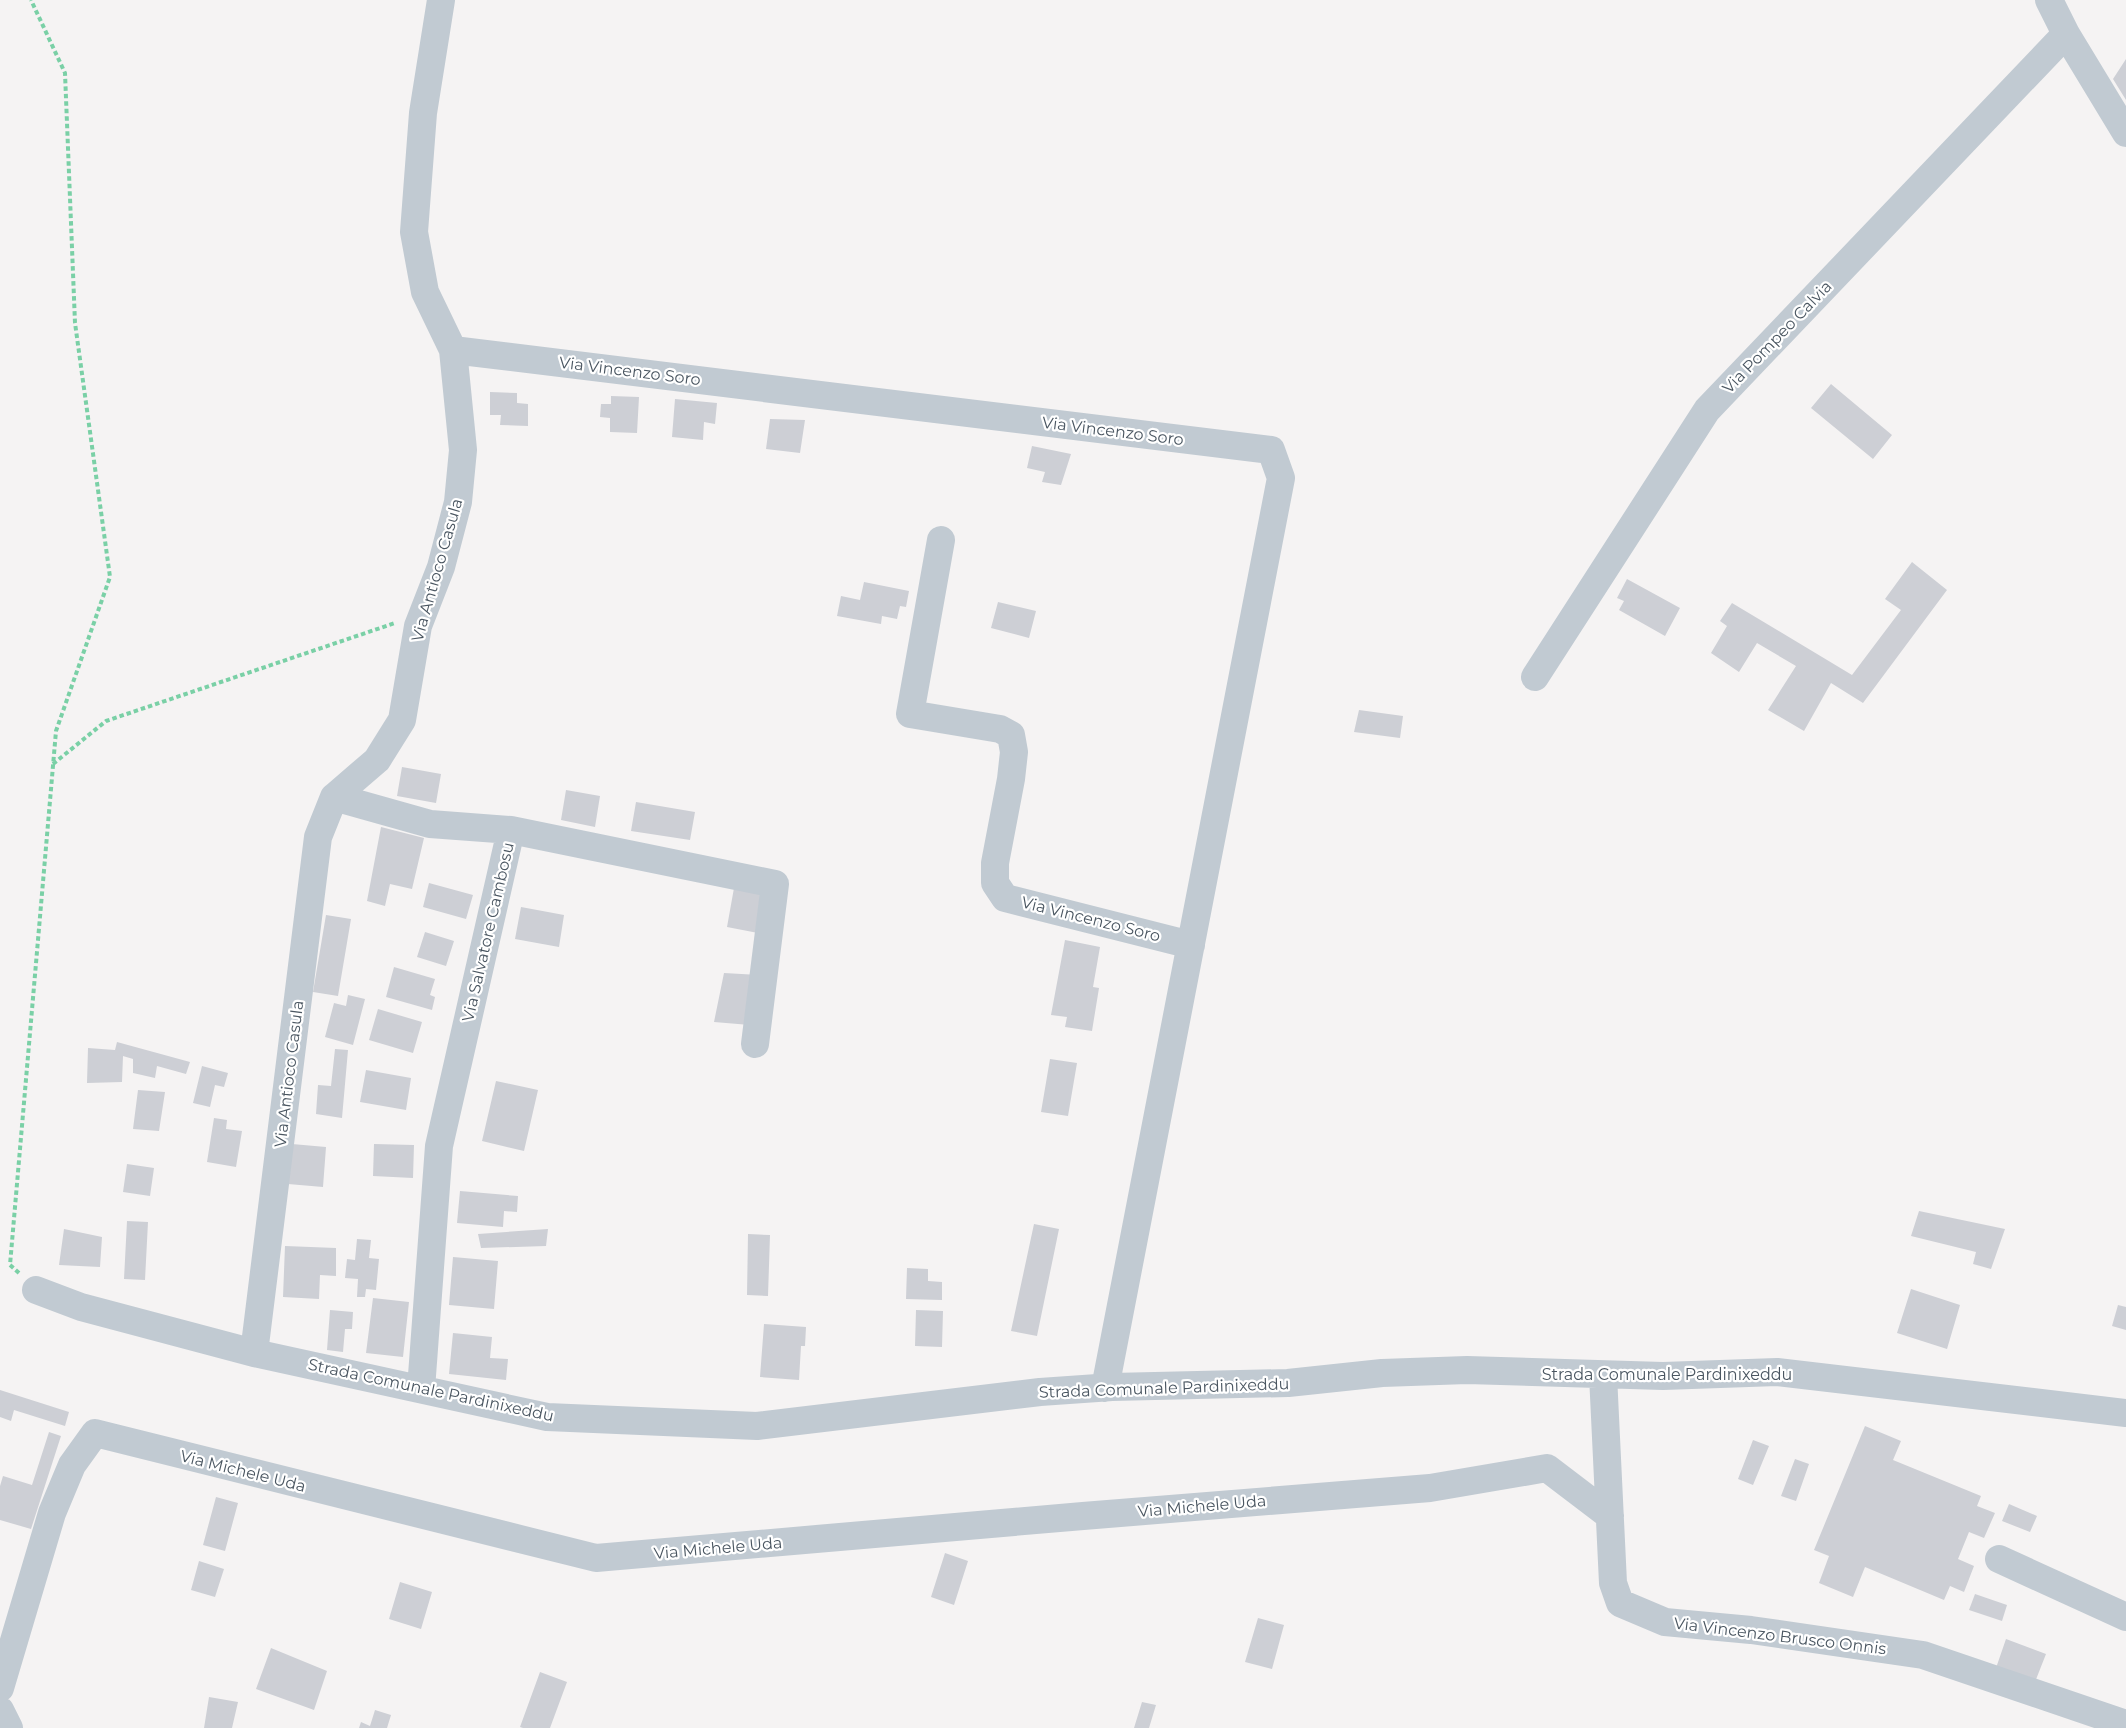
<svg xmlns="http://www.w3.org/2000/svg" width="2126" height="1728" viewBox="0 0 2126 1728" font-family="Montserrat,sans-serif">
	<rect width="100%" height="100%" fill="#f5f3f3"/>
	<path fill="#cdcfd5" d="M2126 59V100L2113 79Z
		M1831 384 1892 435 1873 459 1811 408Z
		M490 392 517 393V403L528 404V426L500 425 501 415H490Z
		M611 396 639 397 637 433 610 432V418L600 417 601 404H611Z
		M675 399 717 403 715 424 704 422 703 440 672 437Z
		M770 419 805 420 800 453 766 449Z
		M1032 446 1071 454 1061 485 1042 482 1045 472 1027 468Z
		M1912 562 1947 590 1863 703 1831 683 1804 731 1768 710 1796 666 1757 643 1739 672 1711 653 1727 626 1720 621 1732 603 1852 675 1901 610 1885 599Z
		M1627 579 1680 608 1665 636 1619 610 1624 601 1617 598Z
		M864 582 909 591 906 607 900 606 897 619 882 616 881 624 837 616 841 596 860 600Z
		M998 602 1036 611 1029 638 991 628Z
		M1359 710 1403 716 1400 738 1354 732Z
		M402 767 441 774 436 803 397 796Z
		M566 790 600 796 595 827 561 820Z
		M636 802 695 812 690 840 631 831Z
		M381 827 424 838 412 889 390 884 385 906 367 901Z
		M429 883 473 895 466 919 423 907Z
		M734 888 765 894 758 933 727 927Z
		M521 907 564 915 559 947 515 939Z
		M326 915 351 919 338 996 313 992Z
		M425 932 454 941 446 966 417 957Z
		M1065 940 1100 947 1093 987 1099 988 1092 1031 1065 1027 1067 1017 1051 1015Z
		M394 967 435 979 430 995 435 997 432 1010 386 997Z
		M724 973 759 975 750 1025 714 1022Z
		M348 995 365 999 353 1045 325 1037 334 1003 346 1006Z
		M378 1009 422 1022 413 1053 369 1040Z
		M117 1042 190 1062 186 1074 157 1066 155 1078 133 1073V1059L123 1056 122 1082 87 1083 88 1048 115 1050Z
		M335 1049 348 1050 342 1118 316 1114 318 1085 331 1086Z
		M1050 1059 1077 1063 1068 1116 1041 1112Z
		M202 1066 228 1073 224 1087 215 1085 210 1107 193 1103Z
		M366 1070 411 1078 406 1110 360 1102Z
		M496 1081 538 1090 524 1151 482 1141Z
		M138 1090 165 1092 159 1131 133 1129Z
		M214 1118 227 1120 226 1129 242 1131 236 1167 207 1162Z
		M292 1144 326 1147 323 1187 288 1184Z
		M374 1144 414 1145 413 1178 373 1176Z
		M127 1164 154 1168 150 1196 123 1192Z
		M460 1191 518 1196 517 1212 504 1211 503 1227 457 1223Z
		M1919 1211 2005 1229 1991 1269 1973 1264 1976 1252 1911 1236Z
		M127 1221 148 1222 145 1280 124 1279Z
		M1034 1224 1059 1229 1037 1336 1011 1331Z
		M64 1229 102 1237 100 1267 59 1265Z
		M548 1229 546 1246 481 1248 478 1234Z
		M748 1234 770 1235 768 1296 747 1295Z
		M357 1239 371 1240 369 1258 379 1259 376 1290 366 1289 365 1297H357L358 1279 345 1278 347 1259 355 1260Z
		M285 1246 336 1248V1276L320 1275 319 1299 283 1297Z
		M453 1257 498 1261 494 1309 449 1305Z
		M907 1268 928 1269V1281L942 1282V1300L906 1299Z
		M1911 1289 1960 1305 1947 1349 1897 1333Z
		M373 1298 409 1302 403 1357 366 1353Z
		M2118 1305 2126 1307V1330L2112 1326Z
		M330 1310 353 1312 352 1329H345L343 1352 327 1350Z
		M916 1310 943 1311 942 1347 915 1346Z
		M764 1324 806 1327 805 1346H801L799 1380 760 1377Z
		M453 1333 492 1337 490 1358 508 1359 506 1380 449 1374Z
		M0 1390 69 1412 65 1426 14 1410 11 1421 0 1417Z
		M1865 1426 1901 1441 1893 1460 1981 1496 1977 1506 1995 1513 1984 1538 1969 1532 1958 1559 1974 1566 1964 1592 1950 1586 1944 1600 1865 1567 1853 1597 1819 1583 1829 1556 1814 1550Z
		M49 1432 61 1436 31 1529 0 1520V1486L3 1476 32 1485Z
		M1753 1440 1769 1446 1753 1485 1738 1479Z
		M1795 1459 1809 1464 1796 1501 1781 1496Z
		M216 1497 238 1503 225 1551 203 1545Z
		M2009 1504 2037 1516 2030 1532 2002 1521Z
		M945 1553 968 1561 954 1605 931 1597Z
		M199 1561 224 1569 215 1597 191 1590Z
		M400 1582 432 1592 421 1629 389 1619Z
		M1975 1594 2007 1605 2002 1621 1969 1610Z
		M1258 1618 1284 1625 1272 1669 1245 1662Z
		M2006 1639 2046 1654 2035 1682 1996 1668Z
		M271 1648 327 1671 314 1710 256 1689Z
		M540 1672 567 1682 550 1728H523L520 1727Z
		M209 1697 238 1702 232 1728H204Z
		M1142 1702 1156 1705 1149 1728H1134Z
		M375 1710 391 1715 387 1728H359L361 1722 370 1726Z"/>
	<g fill="none" stroke-linecap="round" stroke-linejoin="round">
		<path stroke="#7ad0a6" stroke-width="4" stroke-dasharray="4.5 3" stroke-linecap="butt" d="M53 764 106 721 395 623
			M19 1273 10 1265 56 731 110 577 75 323 65 73 31 0"/>
		<path stroke="#c1cad2" stroke-width="28" d="M2049 0 2066 34 2126 133
			M453 350 1271 450 1281 478 1105 1388
			M941 540 910 714 1000 729 1011 735 1014 752 1011 779 995 863V883L1005 898 1191 945
			M1535 677 1707 410 2066 34
			M334 797 377 760 402 720 418 626 441 567 458 502 463 450 453 350 425 292 414 232 423 113 441 0
			M36 1290 81 1307 254 1353 547 1417 757 1426 1040 1392 1112 1387 1288 1383 1382 1373 1467 1370 1663 1376 1777 1372 2126 1413
			M254 1353 318 837 334 797 430 824 511 830
			M1603 1375 1613 1583 1620 1603 1665 1622 1751 1630 1923 1655 2126 1724
			M421 1389 439 1146 511 830 775 884 755 1044
			M1999 1559 2126 1617
			M0 1688 52 1513 72 1465 95 1433 596 1558 1083 1516 1430 1488 1547 1468 1610 1516
			M0 1710 9 1728"/>
	</g>
	<g text-anchor="middle" dominant-baseline="central" stroke-width="4.5" stroke-linejoin="round" paint-order="stroke">
		<g font-size="16" fill="#4a5661" stroke="#fff">
			<text transform="translate(1777 337) rotate(-46)">Via Pompeo Calvia</text>
			<text transform="translate(630 371) rotate(7)">Via Vincenzo Soro</text>
			<text transform="translate(1113 431) rotate(7)">Via Vincenzo Soro</text>
			<text transform="translate(437 570) rotate(-74)">Via Antioco Casula</text>
			<text transform="translate(1091 919) rotate(14)">Via Vincenzo Soro</text>
			<text transform="translate(488 932) rotate(-77)">Via Salvatore Cambosu</text>
			<text transform="translate(289 1074) rotate(-83)">Via Antioco Casula</text>
			<text x="1667" y="1374">Strada Comunale Pardinixeddu</text>
			<text transform="translate(1164 1388) rotate(-2)">Strada Comunale Pardinixeddu</text>
			<text transform="translate(431 1390) rotate(12)">Strada Comunale Pardinixeddu</text>
			<text transform="translate(243 1471) rotate(14)">Via Michele Uda</text>
			<text transform="translate(1202 1506) rotate(-5)">Via Michele Uda</text>
			<text transform="translate(718 1548) rotate(-5)">Via Michele Uda</text>
			<text transform="translate(1780 1636) rotate(7)">Via Vincenzo Brusco Onnis</text>
		</g>
	</g>
</svg>
